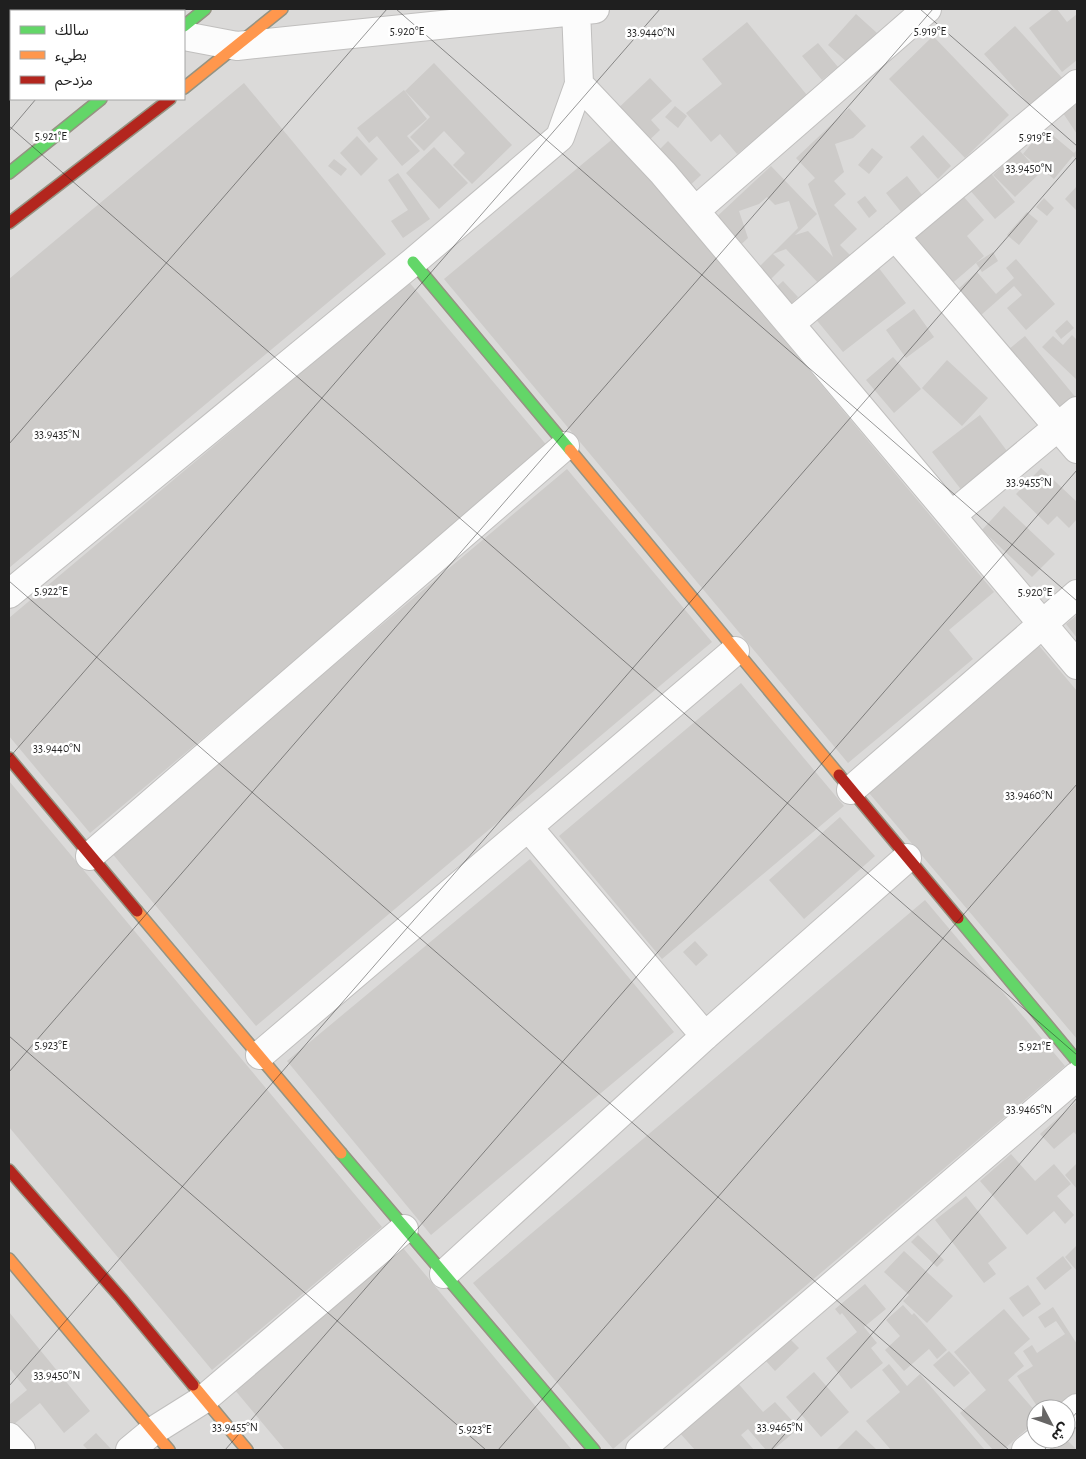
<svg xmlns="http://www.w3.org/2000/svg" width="1086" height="1459" viewBox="0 0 1086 1459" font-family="'Alegreya Sans','Noto Sans Arabic',sans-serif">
	<rect width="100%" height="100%" fill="#eceae8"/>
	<path fill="#dbdad9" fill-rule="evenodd" d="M9 9H1077V1450H9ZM11 11H184V99H11ZM1036 1409H1066V1439H1036Z"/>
	<path fill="#cdcbc9" d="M1053 9H1057L1067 22 1077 14V60L1062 72 1029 28Z
		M856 14 877 33 849 64 828 45Z
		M747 22 811 100 776 129 773 125 737 154 720 134 711 142 686 113 722 84 702 59Z
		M1015 26 1063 79 1032 108 984 54Z
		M933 36 1009 115 965 158 889 79Z
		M818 43 838 67 822 80 802 56Z
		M434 63 512 145 472 184 453 165 465 153 444 131 424 151 410 137 430 117 405 91Z
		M650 78 672 101 651 120 660 130 642 147 611 115Z
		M244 83 386 254 9 568V279Z
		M404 90 427 119 407 136 420 151 402 166 377 136 369 143 357 128Z
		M1077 104V134L1063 113Z
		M675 106 687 116 678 128 665 117Z
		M849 108 866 126 853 138 835 144 844 172 834 181 846 194 834 205 857 229 840 245 851 256 821 286 786 249 773 254 785 265 763 287 751 275 798 228 789 201 775 205 767 197 759 204 739 211 748 238 734 251 709 224 771 166 817 214 795 235 808 231 833 257 808 184 815 178 796 158Z
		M1044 128 1074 153 1077 150V160L1073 156 1054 179 1023 154Z
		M923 135 951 166 938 179 910 147Z
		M357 136 378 159 361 176 340 153Z
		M615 137 994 592 949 630 973 659 848 763 444 279Z
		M668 141 701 175 684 191 651 158Z
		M434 147 468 183 439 209 406 173Z
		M872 148 883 157 869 174 858 165Z
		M1019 150 1040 173 1015 197 993 175Z
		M334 159 347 169 341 176 328 166Z
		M989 171 1015 202 995 219 969 189Z
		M398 173 430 219 403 238 391 221 408 210 388 180Z
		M907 176 927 201 906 218 886 193Z
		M1077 186V211L1065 199Z
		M865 196 877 211 869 218 857 202Z
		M963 196 984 220 967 236 984 256 948 287 909 243Z
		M1044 198 1054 208 1047 216 1036 207Z
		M1027 212 1038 221 1019 245 1007 235Z
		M993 252 998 261 982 272 976 263Z
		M1016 259 1055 304 1026 330 1007 308 1022 295 1014 286 980 316 957 290 977 272 996 294 1014 278 1006 268Z
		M878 267 906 303 843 352 814 317Z
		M783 281 798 297 787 308 771 292Z
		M409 282 549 448 90 833 9 736V618Z
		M914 309 934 337 906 358 886 330Z
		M1067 320 1074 328 1061 339 1055 331Z
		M1072 335 1077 340V380L1042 347 1053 336 1063 345Z
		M1025 336 1077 399 1062 415 1003 354Z
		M893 357 921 389 894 413 866 380Z
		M947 360 988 398 962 426 922 388Z
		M980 415 1010 455 963 492 932 452Z
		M1041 468 1077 502V519L1069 528 1057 516 1048 525 1016 494Z
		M567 469 712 642 256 1026 111 852Z
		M1004 506 1055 554 1032 577 982 530Z
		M1077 615V638L1066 624Z
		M1036 642 1077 691V1039L864 787Z
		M741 683 844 806 662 959 559 836Z
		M9 781 382 1227 212 1370 9 1127Z
		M840 817 875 856 804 919 769 880Z
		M530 859 674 1032 431 1235 287 1061Z
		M925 900 1065 1066 613 1449 473 1283Z
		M695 941 708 955 696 966 683 952Z
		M1076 1102 1077 1104V1136L1074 1132 1054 1149 1040 1134Z
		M1011 1154 1035 1181 1054 1164 1071 1184 1057 1196 1074 1215 1065 1224 1054 1211 1027 1235 980 1181Z
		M1077 1163V1189L1065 1175Z
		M966 1196 1007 1248 988 1263 996 1274 984 1283 935 1220Z
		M918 1235 944 1260 937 1267 911 1242Z
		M1077 1245V1271L1065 1257Z
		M403 1248 572 1450H285L234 1389Z
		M904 1251 953 1296 927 1323 903 1301 909 1295 884 1272Z
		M1063 1256 1072 1268 1045 1290 1036 1278Z
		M865 1284 886 1309 864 1327 877 1343 871 1348 883 1363 851 1389 826 1358 857 1332 842 1313 840 1315 835 1309Z
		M1028 1285 1041 1304 1023 1317 1009 1298Z
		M903 1305 912 1315 914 1313 947 1350 937 1359 929 1349 904 1371 885 1350 900 1336 886 1320Z
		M1053 1307 1077 1344V1423L1066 1431V1409H1039L1017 1376 1033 1366 1023 1351 1032 1345 1037 1353 1065 1334 1056 1321 1045 1328 1038 1317Z
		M1004 1309 1030 1339 1014 1353 1024 1366 1008 1380 1036 1412V1421L1003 1450H993L960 1413 986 1390 954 1352Z
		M9 1312 90 1411 64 1433 40 1403 13 1425 9 1420V1405L27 1390 9 1368Z
		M789 1338 799 1348 775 1371 765 1360Z
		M949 1351 970 1373 954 1387 933 1365Z
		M889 1364 907 1386 920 1374 985 1450H891L866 1421 900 1392 882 1370Z
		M814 1372 849 1412 821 1437 786 1397Z
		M736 1381 763 1412 775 1402 799 1428 773 1450H766L748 1429 741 1435 754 1450H695L679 1432Z
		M856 1430 877 1450H836Z
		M96 1433 111 1449 110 1450H88L83 1445Z
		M1054 1439H1066L1077 1450H1042Z"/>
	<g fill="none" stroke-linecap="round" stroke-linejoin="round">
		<defs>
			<path id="street" d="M9 17 11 20
				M184 36 237 46 595 9
				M579 84 663 173 1077 665
				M695 211 927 9
				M895 236 1077 449
				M790 324 1077 84
				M952 515 1077 411
				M9 594 413 262 560 137 579 84 576 9
				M851 790 1077 594
				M528 827 705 1036
				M90 856 565 446
				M260 1055 735 651
				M444 1274 705 1036 907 858
				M1066 1417 1077 1408
				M9 1437 21 1450
				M130 1450 153 1431 204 1399 404 1229
				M640 1450 1077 1076
				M1026 1450 1040 1439"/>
			<path id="fast" d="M184 26 205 9
				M9 173 101 99
				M413 262 570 450
				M958 918 1077 1061
				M341 1153 594 1450"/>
			<path id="slow" d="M184 88 282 9
				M570 450 839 775
				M137 911 341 1153
				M9 1259 169 1450
				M193 1385 247 1450"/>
			<path id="jam" d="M9 223 170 99
				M9 758 137 911
				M839 775 958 918
				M9 1170 121 1298 193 1385"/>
		</defs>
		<use href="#street" stroke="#c0bfbe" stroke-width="30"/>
		<use href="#fast" stroke="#959382" stroke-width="14"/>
		<use href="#slow" stroke="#959382" stroke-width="14"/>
		<use href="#jam" stroke="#959382" stroke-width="14"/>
		<use href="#street" stroke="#fcfcfc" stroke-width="28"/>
		<use href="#fast" stroke="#63d668" stroke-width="11"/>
		<use href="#slow" stroke="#ff974d" stroke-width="11"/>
		<use href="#jam" stroke="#b3261e" stroke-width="11"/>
	</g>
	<path fill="none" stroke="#1f1f1f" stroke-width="1" stroke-opacity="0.45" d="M396 9 1077 601M920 9 1077 146M113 11 115 9M9 126 1077 1055M9 131 36 99M9 444 387 9M9 581 1009 1450M9 758 660 9M9 1036 486 1450M9 1072 933 9M9 1386 1077 157M1066 1425 1077 1412M225 1450 1077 470M498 1450 1077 784M771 1450 1077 1098M1044 1450 1054 1439"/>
	<g font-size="12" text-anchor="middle" fill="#1f1f1f" stroke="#fff" stroke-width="5" stroke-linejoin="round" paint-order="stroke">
		<text x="407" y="35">5.920°E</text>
		<text x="930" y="35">5.919°E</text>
		<text x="651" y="36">33.9440°N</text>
		<text x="51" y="140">5.921°E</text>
		<text x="1035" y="141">5.919°E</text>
		<text x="1029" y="172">33.9450°N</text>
		<text x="57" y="438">33.9435°N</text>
		<text x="1029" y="486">33.9455°N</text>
		<text x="51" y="595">5.922°E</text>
		<text x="1035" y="596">5.920°E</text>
		<text x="57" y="752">33.9440°N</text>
		<text x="1029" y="799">33.9460°N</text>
		<text x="51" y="1049">5.923°E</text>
		<text x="1035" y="1050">5.921°E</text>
		<text x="1029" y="1113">33.9465°N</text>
		<text x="57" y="1379">33.9450°N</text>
		<text x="235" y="1431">33.9455°N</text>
		<text x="780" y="1431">33.9465°N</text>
		<text x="475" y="1433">5.923°E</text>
	</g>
	<rect width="1086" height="1459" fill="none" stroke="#1f1f1f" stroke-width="20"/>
	<rect x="10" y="10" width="175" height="90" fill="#ffffff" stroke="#a5a5a5"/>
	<rect x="20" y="26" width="25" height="8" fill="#63d668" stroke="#a5a5a5"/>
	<text x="55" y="35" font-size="15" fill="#1f1f1f">سالك</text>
	<rect x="20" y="51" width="25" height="8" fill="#ff974d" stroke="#a5a5a5"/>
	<text x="55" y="60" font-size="15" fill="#1f1f1f">بطيء</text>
	<rect x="20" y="76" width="25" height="8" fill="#b3261e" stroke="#a5a5a5"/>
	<text x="55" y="85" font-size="15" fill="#1f1f1f">مزدحم</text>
	<g transform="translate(1051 1424) rotate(131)"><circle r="24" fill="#ffffff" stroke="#a5a5a5"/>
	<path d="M0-4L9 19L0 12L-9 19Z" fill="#676665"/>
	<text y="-8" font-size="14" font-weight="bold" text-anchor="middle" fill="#1f1f1f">ش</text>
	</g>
</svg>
